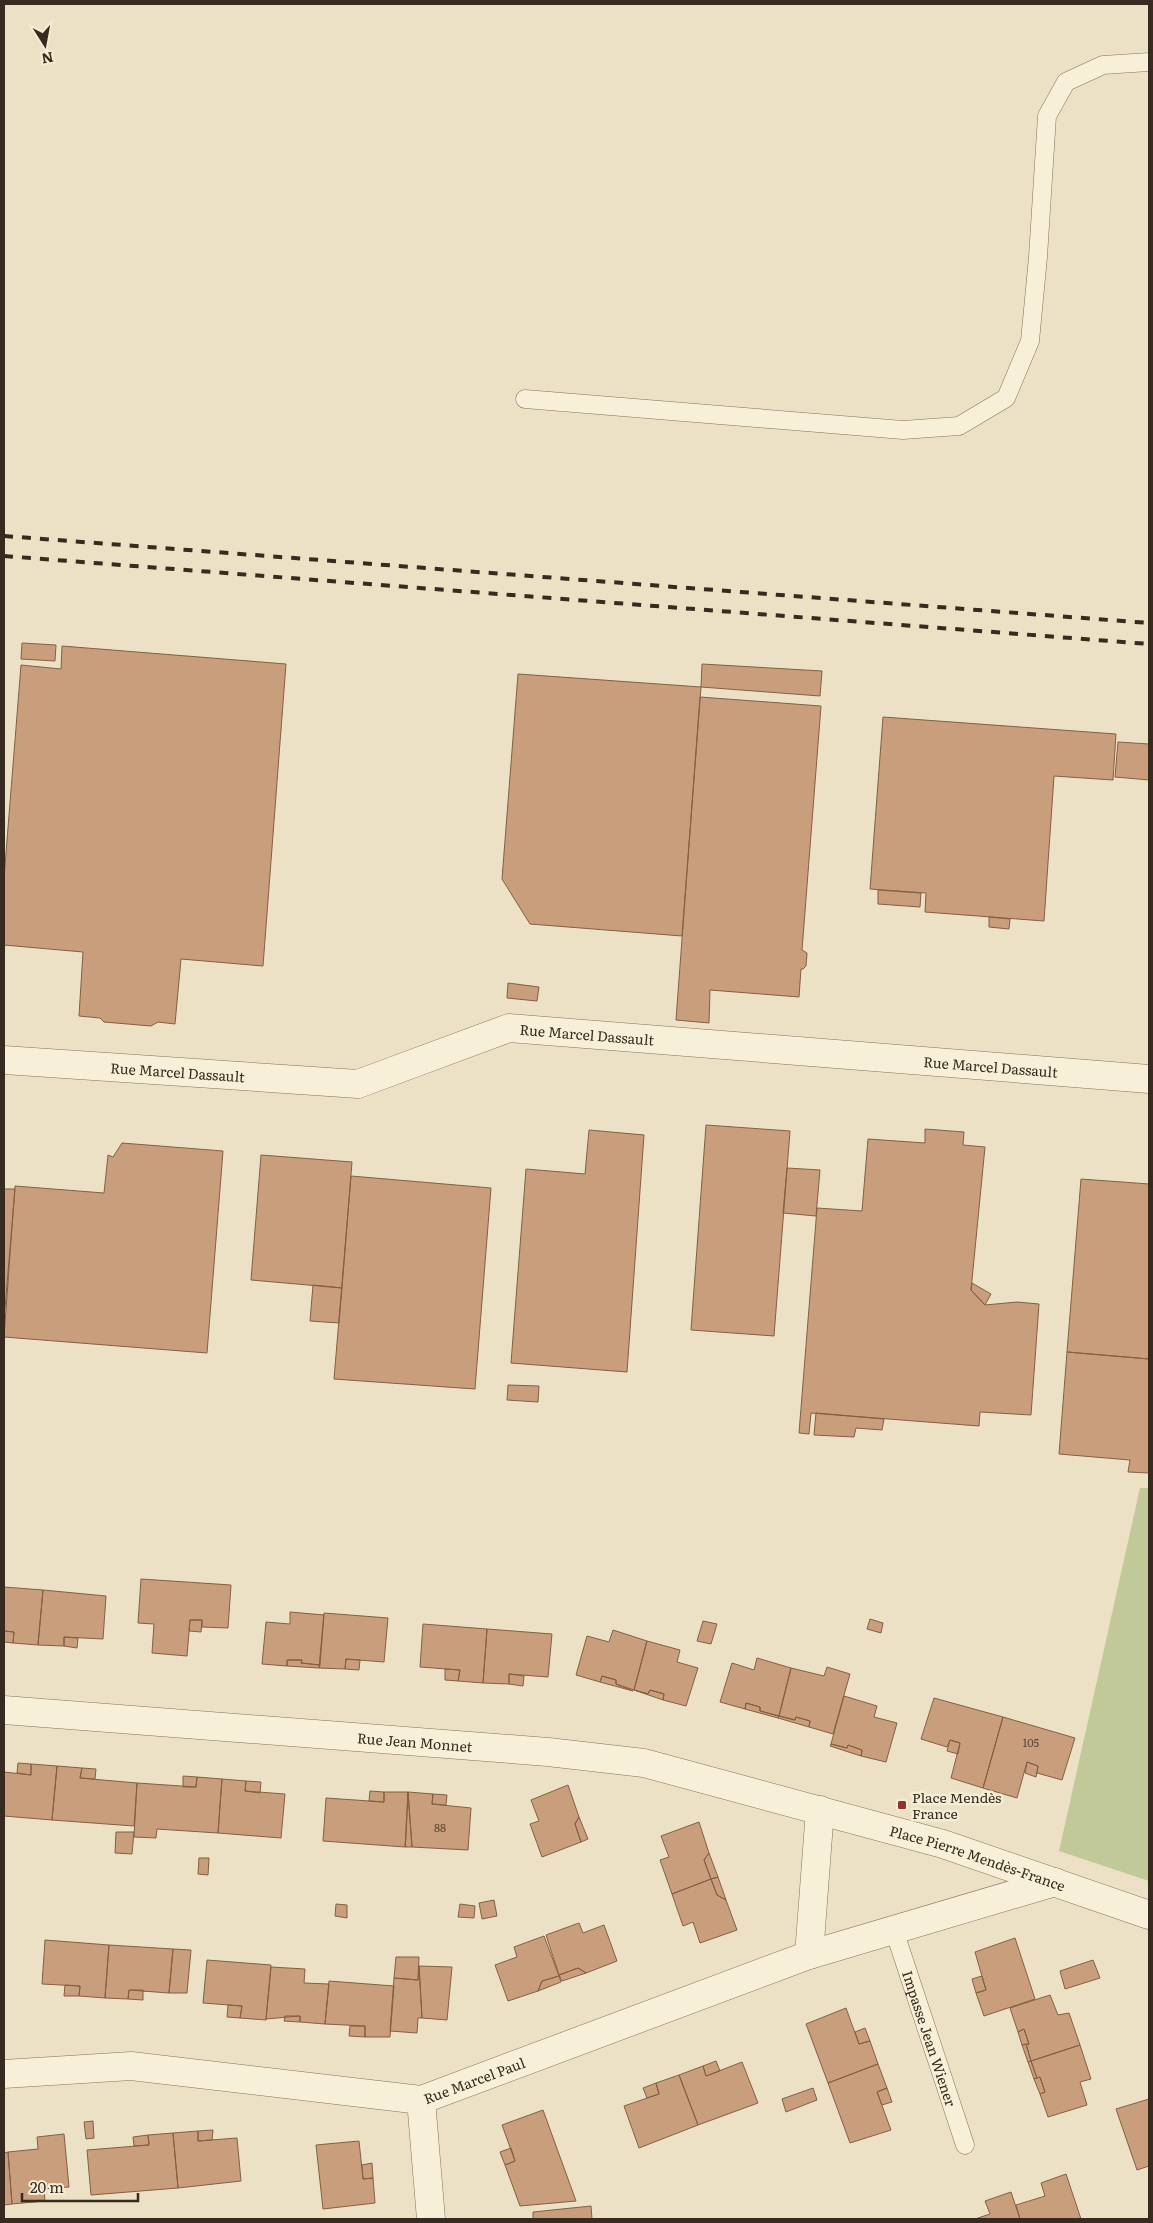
<svg xmlns="http://www.w3.org/2000/svg" width="1153" height="2223" viewBox="0 0 1153 2223" font-family="Literata,serif">
	<rect width="100%" height="100%" fill="#ece1c5"/>
	<path fill="#c2c999" d="M1140 1488H1149V1881L1059 1851Z"/>
	<path fill="#c89e7c" stroke="#845f43" d="M22 643 56 645 55 661 21 659Z
		M62 646 286 664 263 966 181 959 175 1024 158 1022 151 1026 104 1022 100 1018 79 1016 83 952 4 945V878L21 665 61 669Z
		M702 664 822 671 820 696 701 687Z
		M518 674 701 687 682 936 530 924 502 879Z
		M700 697 821 706 802 950 807 953 806 966 803 969H801L799 997 710 990 709 1023 676 1020Z
		M883 717 1116 734 1113 780 1054 776 1044 921 925 912 926 893 870 889Z
		M1118 742 1149 744V780L1115 777Z
		M878 890 921 893 920 907 878 904Z
		M989 917 1010 919 1009 929 989 927Z
		M508 983 539 987 537 1001 507 998Z
		M706 1125 790 1131 774 1336 691 1330Z
		M925 1129 964 1132 963 1145 985 1147 971 1290 985 1305 1017 1302 1039 1304 1031 1415 980 1412 979 1426 811 1413 809 1434 799 1433 817 1208 862 1211 868 1139 925 1143Z
		M589 1130 644 1135 627 1372 511 1363 526 1169 585 1174Z
		M122 1143 223 1151 207 1353 4 1337 15 1186 104 1193 108 1155 113 1157Z
		M261 1155 352 1162 342 1288 251 1280Z
		M787 1168 820 1170 816 1216 783 1213Z
		M351 1176 491 1188 475 1389 334 1379Z
		M1081 1179 1149 1184V1359L1067 1352Z
		M4 1189H15L4 1320Z
		M972 1283 991 1294 985 1305 971 1290Z
		M313 1285 342 1288 339 1323 310 1321Z
		M1067 1352 1149 1359V1473L1128 1472 1130 1460 1059 1454Z
		M508 1385 539 1386 538 1402 507 1400Z
		M816 1413 884 1419 882 1430 856 1428 854 1437 814 1435Z
		M141 1579 231 1585 228 1628 202 1627V1620H190L187 1656 152 1653 154 1624 138 1623Z
		M4 1587 43 1590 38 1645 13 1643 14 1632 4 1631Z
		M43 1590 106 1596 103 1639 64 1637V1646L38 1645Z
		M290 1612 324 1615 320 1665 301 1663 302 1660H287V1666L262 1664 266 1622 290 1624Z
		M324 1613 388 1618 384 1662 346 1659 345 1669 319 1668Z
		M870 1619 883 1623 881 1633 867 1629Z
		M190 1620H202L201 1632 189 1631Z
		M703 1621 717 1624 711 1644 697 1641Z
		M423 1624 487 1629 483 1683 458 1681 460 1670 420 1667Z
		M487 1629 552 1634 548 1677 509 1674V1684L483 1683Z
		M613 1630 647 1641 634 1690 616 1684V1680L602 1676 600 1682 576 1675 587 1636 609 1642Z
		M4 1631 14 1632 13 1643 4 1642Z
		M64 1637 78 1638 77 1648 64 1646Z
		M647 1641 680 1650 677 1662 698 1668 686 1706 663 1700 664 1694 650 1690 648 1694 634 1690Z
		M757 1658 791 1668 779 1716 760 1711V1707L746 1703 745 1709 720 1702 732 1663 754 1670Z
		M346 1659 360 1660 359 1670 345 1669Z
		M287 1660H302L301 1663 320 1665 319 1668 287 1666Z
		M827 1667 850 1674 833 1734 809 1727 810 1721 796 1717 795 1720 779 1716 791 1668 824 1676Z
		M445 1669 460 1670 458 1681 445 1680Z
		M509 1674 524 1676 523 1686 509 1684Z
		M602 1676 616 1680V1684L633 1691 600 1682Z
		M634 1690 648 1694 650 1690 664 1694 663 1700Z
		M844 1696 877 1706 874 1717 897 1723 886 1762 861 1756 862 1750 848 1745 847 1748 831 1744Z
		M934 1698 1003 1717 983 1788 951 1778 960 1743 950 1740 947 1747 921 1739Z
		M746 1703 760 1707V1711L779 1716 778 1718 745 1709Z
		M779 1716 795 1720 796 1717 810 1721 809 1727 778 1718Z
		M1003 1717 1075 1738 1062 1780 1037 1773 1038 1766 1027 1762 1017 1798 983 1788Z
		M950 1740 960 1743 958 1754 947 1751Z
		M831 1744 847 1748 848 1745 862 1750 861 1756 830 1746Z
		M1027 1762 1038 1766 1036 1777 1025 1773Z
		M18 1763 31 1764V1775L17 1773Z
		M31 1764 57 1766 52 1820 4 1816V1772L31 1775Z
		M57 1766 82 1768 80 1778 137 1783 134 1826 52 1820Z
		M82 1768 96 1769 95 1779 80 1778Z
		M183 1776 197 1777 196 1787H183Z
		M197 1777 222 1779 218 1833 157 1829 156 1838 134 1837 137 1783 196 1787Z
		M222 1779 246 1781 245 1791 285 1794 281 1838 218 1833Z
		M246 1781 261 1782 260 1793 245 1791Z
		M568 1785 579 1817 575 1824 581 1842 542 1857 530 1824 539 1821 531 1800Z
		M370 1791 384 1792V1802L369 1801Z
		M384 1792H408L405 1847 323 1841 326 1798 384 1802Z
		M408 1792 412 1847H405L406 1837Z
		M408 1792 433 1794 432 1804 471 1808 468 1850 412 1847Z
		M433 1794 447 1795 446 1805 432 1804Z
		M579 1817 588 1839 581 1842 575 1824Z
		M699 1822 709 1853 704 1860 711 1879 672 1894 660 1860 669 1857 661 1836Z
		M116 1832H134L132 1854 115 1853Z
		M709 1853 718 1877 711 1879 704 1860Z
		M199 1858H209L208 1875 198 1874Z
		M718 1877 726 1900 717 1895 711 1879Z
		M711 1879 717 1895 726 1900 737 1930 700 1943 693 1922 683 1926 672 1894Z
		M494 1900 497 1916 482 1919 479 1903Z
		M336 1904 347 1905V1918L335 1916Z
		M460 1904 475 1906 474 1918 458 1917Z
		M579 1923 583 1933 604 1925 617 1961 586 1973 578 1968 559 1975 546 1935Z
		M544 1936 559 1976 542 1981 538 1991 508 2001 495 1965 517 1957 514 1947Z
		M1015 1938 1035 1999 984 2016 976 1993 986 1990 975 1952Z
		M45 1940 109 1945 105 1998 79 1996 80 1986 42 1984Z
		M109 1945 173 1949 169 1993 129 1990 128 1999 105 1998Z
		M173 1949 191 1950 187 1993H169Z
		M396 1957H419L418 1980 394 1978Z
		M207 1960 271 1965 266 2020 240 2018 242 2006 203 2003Z
		M1093 1960 1100 1978 1065 1989 1060 1971Z
		M419 1966 452 1967 447 2020 422 2018Z
		M419 1966 422 2018H418L417 2033 390 2031 394 1978 418 1980Z
		M271 1967 305 1969 304 1983 329 1984 325 2024 300 2022V2016L266 2019Z
		M578 1968 586 1973 562 1981 559 1975Z
		M559 1976 561 1982 538 1991 542 1981Z
		M982 1976 986 1990 976 1993 972 1979Z
		M329 1981 394 1986 390 2037H365V2026L325 2024Z
		M65 1985 80 1986 79 1996H64Z
		M129 1990H143V2000L128 1999Z
		M1050 1995 1058 2015 1069 2013 1080 2045 1031 2061 1026 2044H1029L1024 2029 1018 2032 1010 2008Z
		M228 2005 242 2006 240 2018 227 2017Z
		M846 2008 859 2044 870 2041 878 2064 828 2083 806 2024Z
		M285 2016H300V2022L284 2021Z
		M350 2026H365V2037L349 2036Z
		M865 2028 870 2041 859 2044 855 2032Z
		M1024 2029 1029 2044 1022 2045 1018 2032Z
		M1026 2044 1031 2061 1028 2062 1022 2045Z
		M1080 2045 1091 2079 1080 2082 1087 2105 1048 2117 1040 2094 1045 2092 1040 2077 1037 2078 1031 2061Z
		M716 2061 720 2071 706 2076 703 2066Z
		M1031 2061 1037 2078 1034 2079 1028 2062Z
		M742 2062 758 2103 698 2125 679 2075 703 2066 706 2076Z
		M878 2064 887 2088 877 2092 891 2130 850 2143 828 2083Z
		M679 2075 698 2125 639 2148 624 2106 659 2094 656 2083Z
		M1040 2077 1045 2092 1040 2094 1034 2079Z
		M656 2083 659 2094 647 2098 643 2088Z
		M813 2088 817 2100 786 2112 782 2099Z
		M887 2088 892 2102 882 2105 877 2092Z
		M1149 2099V2166L1137 2170 1116 2109Z
		M543 2110 576 2201 520 2206 505 2165 515 2161 502 2125Z
		M93 2121 94 2138 86 2139 84 2122Z
		M213 2130 212 2140 198 2141V2131Z
		M198 2131V2141L237 2138 241 2181 178 2188 173 2133Z
		M173 2133 178 2188 91 2195 87 2150 149 2145 148 2135Z
		M64 2134 69 2187 44 2189 45 2201 12 2204 8 2152 38 2149 37 2137Z
		M148 2135 149 2145 134 2146 133 2137Z
		M359 2141 363 2179 373 2178 375 2203 323 2209 316 2145Z
		M511 2148 515 2161 505 2165 500 2152Z
		M8 2152 12 2204 4 2205V2153Z
		M372 2163 373 2178 363 2179 362 2165Z
		M1066 2174 1081 2219H1020L1016 2205 1045 2196 1041 2183Z
		M1011 2192 1020 2219H975L990 2214 985 2201Z
		M591 2206 592 2219H533V2212Z"/>
	<g fill="none" stroke-linecap="round" stroke-linejoin="round">
		<defs>
			<g id="lane">
				<path d="M525 399 903 430 959 426 1006 398 1030 341 1038 257 1047 116 1066 82 1103 65 1149 62"/>
				<path id="s1" d="M894 1930 965 2145"/>
			</g>
			<g id="street">
				<path id="s2" d="M4 1060 358 1084 509 1028 1149 1079"/>
				<path id="s3" d="M4 1710 548 1752 644 1763 943 1844 1149 1915"/>
				<path d="M809 1955 820 1810"/>
				<path id="s4" d="M4 2074 131 2066 421 2100 809 1955 1055 1882"/>
				<path d="M421 2100 431 2219"/>
			</g>
		</defs>
		<use href="#lane" stroke="#86735c" stroke-width="19"/>
		<use href="#street" stroke="#86735c" stroke-width="29"/>
		<use href="#lane" stroke="#f7efd8" stroke-width="18"/>
		<use href="#street" stroke="#f7efd8" stroke-width="28"/>
		<path stroke="#372b1f" stroke-width="4" stroke-dasharray="9 9" stroke-linecap="butt" d="M4 536 1149 623
			M4 556 1149 644"/>
	</g>
	<rect fill="#92312f" stroke="#f4ecd4" stroke-width="2" x="897" y="1800" width="10" height="10" rx="2.5"/>
	<g text-anchor="middle" dominant-baseline="central" stroke-width="5" stroke-linejoin="round" paint-order="stroke">
		<g font-size="11" fill="#5b4836">
			<text x="1031" y="1742">105</text>
			<text x="440" y="1827">88</text>
		</g>
		<g font-size="14" fill="#372b1f" stroke="#f4ecd4">
			<text stroke="none"><textPath href="#s2" startOffset="594">Rue Marcel Dassault</textPath></text>
			<text stroke="none"><textPath href="#s2" startOffset="999">Rue Marcel Dassault</textPath></text>
			<text stroke="none"><textPath href="#s2" startOffset="174">Rue Marcel Dassault</textPath></text>
			<text stroke="none"><textPath href="#s3" startOffset="412">Rue Jean Monnet</textPath></text>
			<text stroke="none"><textPath href="#s3" startOffset="989">Place Pierre Mendès-France</textPath></text>
			<text stroke="none"><textPath href="#s1" startOffset="114">Impasse Jean Wiener</textPath></text>
			<text stroke="none"><textPath href="#s4" startOffset="476">Rue Marcel Paul</textPath></text>
		</g>
		<g font-size="14" fill="#372b1f" stroke="#f4ecd4" text-anchor="start">
			<text x="912" y="1797">Place Mendès<tspan x="912" dy="16">France</tspan></text>
		</g>
	</g>
	<rect width="1153" height="2223" fill="none" stroke="#372b1f" stroke-width="10"/>
	<g transform="translate(45 45) rotate(169)" stroke="#f4ecd4" stroke-width="4" paint-order="stroke">
	<path d="M0-4L9 19L0 12L-9 19Z" fill="#372b1f"/>
	<text y="-8" font-size="14" font-weight="bold" text-anchor="middle" fill="#372b1f">N</text>
	</g>
	<path d="M22 2193v8h116v-8" fill="none" stroke="#372b1f" stroke-width="2.5"/>
	<text x="30" y="2193" font-size="15" fill="#372b1f" stroke="#f4ecd4" stroke-width="4" paint-order="stroke">20 m</text>
</svg>
